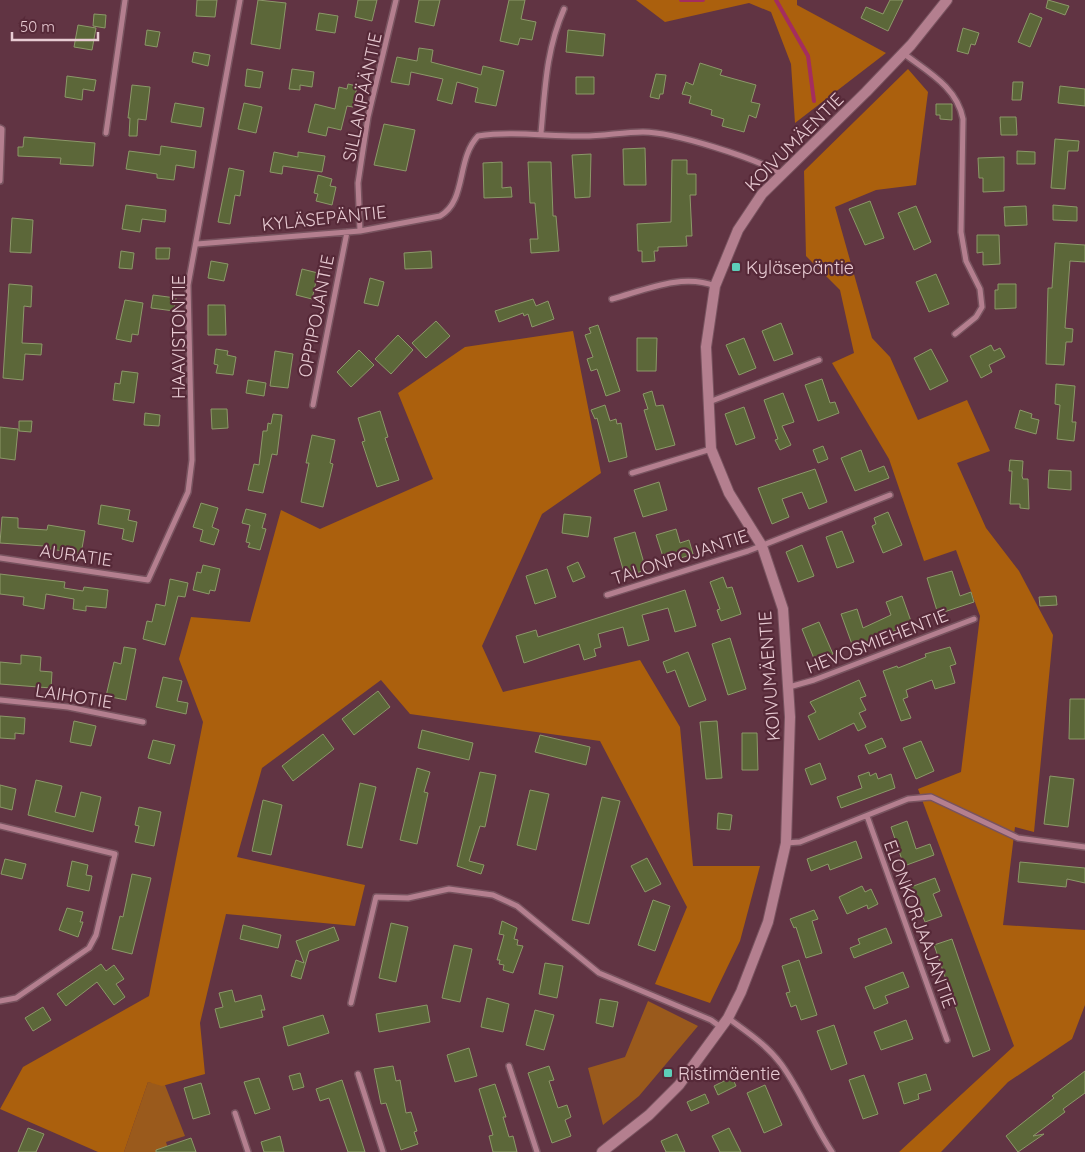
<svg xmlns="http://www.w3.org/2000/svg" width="1085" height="1152" viewBox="0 0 1085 1152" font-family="Quicksand,sans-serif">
	<rect width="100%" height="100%" fill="#613443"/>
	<path fill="#9a5a1c" d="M648 1001 698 1026 639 1096 603 1125 588 1068 625 1057Z
		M148 1082 165 1085 185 1136 166 1142 169 1152H124Z"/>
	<path fill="#ab600d" d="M636 0H797V5L886 53 795 123 791 64 771 12 749 3 665 22Z
		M908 69 928 92 916 185 876 190 835 207 872 338 890 357 918 420 967 400 990 451 957 463 986 528 1019 571 1053 635 1034 832 1015 827 1003 925 1085 930V1005L1072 1039 1008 1082 941 1152H899L1014 1046 918 789 961 772 980 616 956 550 924 561 889 459 832 363 854 353 840 290 806 256 804 171Z
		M573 331 601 473 542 514 482 646 503 692 640 660 680 727 693 866H760L740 941 710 1003 655 984 687 907 600 741 410 714 381 680 262 768 237 857 365 885 355 926 226 914 200 1023 205 1074 162 1086 148 1082 124 1152H98L0 1109 23 1067 149 996 203 722 179 659 191 617 250 622 281 510 320 529 433 479 398 393 465 347Z"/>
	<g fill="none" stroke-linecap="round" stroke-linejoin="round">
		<path stroke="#a42d5f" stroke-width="4" d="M681 0H703
			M776 0 808 56 814 101"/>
	</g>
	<path fill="#5c6739" stroke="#8c9869" d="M197 0H217L215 17 196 16Z
		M258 0 286 3 280 49 251 44Z
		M358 0H377L372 21 355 17Z
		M419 0H440L434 26 415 22Z
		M509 0H525L521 19 536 22 532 40 520 38 518 45 500 41Z
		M890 0H903L888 31 861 18 866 7 883 14Z
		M1048 0 1069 6 1065 15 1046 8Z
		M319 13 338 16 335 33 316 30Z
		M1030 13 1042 18 1030 47 1018 42Z
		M94 14 106 15 105 28 93 26Z
		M78 25 96 28 92 50 74 47Z
		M963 28 979 33 975 45 971 44 968 54 957 51Z
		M147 30 160 32 157 47 145 45Z
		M568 30 605 34 603 56 566 52Z
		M419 48 433 50 431 62 481 75 483 66 504 71 496 106 475 102 478 88 457 82 452 104 437 100 443 79 411 72 409 85 391 82 397 57 417 61Z
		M194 52 210 55 208 66 192 62Z
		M700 63 722 70 720 75 756 85 751 102 760 104 756 118 749 115 744 132 722 126 724 119 711 115 712 110 689 103 691 96 682 94 686 82 693 85Z
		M247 69 263 72 260 88 245 86Z
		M292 69 314 72 312 87 300 85V90L289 89Z
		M656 74 666 75 663 94H660L659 99 650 97Z
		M67 76 96 80 94 91 83 89 82 100 65 97Z
		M576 77H594V94H576Z
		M1013 82H1023L1021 100H1012Z
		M348 84 357 86 353 107 347 106 341 130 328 127 326 136 308 132 315 104 335 109 339 87 347 89Z
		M132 85 150 87 146 120 138 119 137 136H129L130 118H128Z
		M1060 86 1085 89V106L1058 103Z
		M175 103 204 108 201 127 171 122Z
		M244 103 262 107 256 133 238 129Z
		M936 104H952V120L940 119V115H936Z
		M1000 117H1016L1017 135H1001Z
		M384 124 415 130 406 171 374 165Z
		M24 137 95 143 93 166 60 164 61 158 18 156V147H23Z
		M1055 139 1079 141 1078 151H1068L1065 189 1051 188Z
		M161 146 196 151 194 168 176 165 174 180 157 178V174L126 169 129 151 160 155Z
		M645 148 646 185H624L623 149Z
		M1017 151 1035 152V164H1017Z
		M274 152 298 157V152L325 156 322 172 283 166 282 174 270 172Z
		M591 154 590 197 575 198 572 155Z
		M1004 157V191L983 192V178H979L978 158Z
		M672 160H687V174H696V195H690L692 236H686L687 246 658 247V251H654L655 261 642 262V251H638L637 224 671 222Z
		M502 162V188L511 187 512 197 484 198 483 163Z
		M528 162H551L553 216H556L559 251 531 253 530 239H538L535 203H530Z
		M229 168 244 171 240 196 235 195 230 224 218 222Z
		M318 175 332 179 330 186 336 187 332 205 316 201 318 194 314 193Z
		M870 201 884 238 865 245 849 209Z
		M126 205 166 210 165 222 142 219 140 232 122 229Z
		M1053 205 1077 207V221L1053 220Z
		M916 206 931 242 914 250 898 213Z
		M1026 206 1027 225 1005 226 1004 207Z
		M12 218 33 220 31 253 10 252Z
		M977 235H999L1000 264 983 265V252L977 253Z
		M1055 243 1085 245V262L1070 261 1065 328 1073 329 1072 342H1066L1064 365 1046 364 1048 288H1052Z
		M156 248H170L169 259H156Z
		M121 251 134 253 132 269 119 268Z
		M431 251 432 268 405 269 404 253Z
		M211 261 228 264 224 281 208 278Z
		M302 269 318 273 312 299 296 295Z
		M936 274 949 304 929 312 916 282Z
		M370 278 384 282 378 306 364 303Z
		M9 284 32 286 31 307 24 306 22 343 42 344 41 355 25 354 23 380 3 378Z
		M998 284H1016V308L995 309V290H998Z
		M153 295 176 298 174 311 151 308Z
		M533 299 536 306 548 301 554 319 532 327 528 314 524 316 523 313 499 322 495 311Z
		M125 300 143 303 138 335 132 334 131 342 116 339Z
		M208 305H225L226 335H208Z
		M436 321 450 336 426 358 412 343Z
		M781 323 793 354 774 361 762 331Z
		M598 325 620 391 606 396 597 369 591 371 587 359 593 357 585 335 591 333 589 328Z
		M398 335 413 350 391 374 375 359Z
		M637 338H657L656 371H637Z
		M744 338 756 368 739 375 726 345Z
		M991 345 994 351 1000 348 1005 357 989 365 992 372 981 378 970 356Z
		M216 349 228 351 227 355 236 357 233 375 216 373 218 365 214 364Z
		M931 349 948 381 930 390 914 358Z
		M359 350 374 365 351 387 337 372Z
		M275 351 293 354 288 388 270 386Z
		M122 371 138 373 134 403 113 400 115 383 120 384Z
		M822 379 830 403 835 402 839 413 818 421 805 385Z
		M248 380 266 383 264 396 246 393Z
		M1056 384 1075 386 1072 422H1076L1074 441 1057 439 1060 405 1055 404Z
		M652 391 656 406 663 405 675 445 656 450 644 410 648 409 643 394Z
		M783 393 794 422 782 426 791 445 780 450 775 440 778 439 764 400Z
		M605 405 610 421 616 419 617 424 621 423 627 457 609 462 597 418 595 419 591 410Z
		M744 407 755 438 736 445 725 414Z
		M211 409H227L228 428 212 429Z
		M1020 410 1032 414 1031 418 1039 420 1036 434 1015 428Z
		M380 411 388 437 385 438 399 480 377 487 362 442 365 441 358 418Z
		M145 413 160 415 159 426 144 425Z
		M273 414 282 415 277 455 272 454 263 493 248 490 254 464 259 465 263 431H267L268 423 271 424Z
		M19 421H32L31 432 19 431Z
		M0 427 18 429 15 460 0 458Z
		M312 435 335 440 330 463 333 464 323 507 301 502 309 463H306Z
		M823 446 828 459 818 463 813 450Z
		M861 450 869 472 884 466 889 478 855 491 841 458Z
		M1010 460 1023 461 1022 476 1023 479H1028L1029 509 1020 508V504H1010L1012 471H1009Z
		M815 469 827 502 809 509 802 492 782 499 789 517 772 524 758 488Z
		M1049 470 1071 471V490L1048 488Z
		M659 482 667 510 643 517 634 490Z
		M201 503 218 508 212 527 219 530 214 545 200 541 203 530 193 527Z
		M101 505 130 510 128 520 137 522 133 542 122 539 124 529 98 524Z
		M246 509 266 514 262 528 266 529 260 550 248 547 250 543 246 542 250 525 242 523Z
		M888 512 902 545 883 553 872 526 876 524 874 518Z
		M564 514 591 517 588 537 562 533Z
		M2 517 18 518V528L47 530 48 525 85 531 81 554 44 548V546L0 543Z
		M676 529 680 543 689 540 693 554 665 563 656 535Z
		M842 531 854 562 837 568 826 537Z
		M635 532 646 570 625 576 614 538Z
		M802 545 814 576 798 582 786 552Z
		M578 562 585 577 573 582 567 567Z
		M203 565 220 569 215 591 210 590 209 594 193 590 197 572 201 573Z
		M547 569 556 597 535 604 526 576Z
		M952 571 960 596 971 592 974 602 938 614 927 578Z
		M0 574 65 582 64 588 83 591 84 587 108 590 106 608 86 606V611L73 609 74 599 46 594 44 609 23 605 24 597 0 594Z
		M723 577 727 588 732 587 741 614 721 621 717 610 720 609 710 582Z
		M170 579 188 583 185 597 178 596 165 645 143 639 147 621 152 622 156 604 165 606Z
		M685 590 696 626 675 632 668 608 642 615 649 640 628 646 623 627 598 634 601 647 594 649 596 656 584 660 579 644 524 663 516 636 536 630 538 637Z
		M902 596 912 624 853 647 841 614 857 609 863 628 891 615 886 602Z
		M1056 596 1057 605 1040 606 1039 597Z
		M819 622 833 654 815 661 802 629Z
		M730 638 746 689 728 695 712 644Z
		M124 647 136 649 126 700 106 696 114 662 121 664Z
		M950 647 956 664 950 666 955 683 935 689 932 680 906 690 908 697 903 699 911 718 901 721 883 671 897 666 898 668 926 657 925 654Z
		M688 652 706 700 689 707 675 670 667 673 663 662Z
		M21 655 41 657 40 671 52 672 51 688 0 684V662L21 664Z
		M163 677 182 681 177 701 188 703 186 714 156 707Z
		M859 680 866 696 860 698 866 710 859 713 866 727 858 731 854 723 819 740 808 716 816 712 810 702Z
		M378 691 390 707 354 735 342 719Z
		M1070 699H1085V739H1069Z
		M0 716 25 718 24 734 15 733V739L0 738Z
		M74 721 96 726 91 746 70 742Z
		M717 721 722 778 706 779 700 722Z
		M422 730 473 743 469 760 418 748Z
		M742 733H757L758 770H742Z
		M323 734 334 749 293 781 282 766Z
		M540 735 590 747 586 765 535 752Z
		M882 738 886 747 869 754 865 745Z
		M153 740 175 745 170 764 148 758Z
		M921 741 934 771 916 779 903 748Z
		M820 763 826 779 811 785 805 769Z
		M417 768 430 772 424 792 428 793 417 844 400 840Z
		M480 772 496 775 485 827 480 826 469 861 484 865 481 874 457 866Z
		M869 772 870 776 876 773 878 779 891 774 895 788 841 808 837 797 862 788 858 776Z
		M1050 776 1074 779 1068 827 1044 824Z
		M36 780 62 786 55 812 75 817 81 792 101 797 93 832 28 815Z
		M360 783 376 787 362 848 347 845Z
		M0 785 16 789 12 810 0 807Z
		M530 790 549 794 536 850 517 845Z
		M602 797 620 801 589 924 572 920Z
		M263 800 282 805 271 855 252 851Z
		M139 807 161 812 154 846 135 842 139 826 135 825Z
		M718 813 732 815 730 830 717 829Z
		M907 821 916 849 930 844 934 855 904 866 891 827Z
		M856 841 862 858 830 870 828 864 811 871 807 859Z
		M647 858 661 884 645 892 631 866Z
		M5 859 26 864 22 879 1 874Z
		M72 861 88 865 86 875 92 876 89 891 67 886Z
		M1020 862 1085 868V883L1067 879 1066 887 1018 882Z
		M132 874 151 878 132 954 112 949 120 916 123 917Z
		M935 878 940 891 933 894 942 916 925 922 911 887Z
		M862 886 865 892 871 889 878 904 868 909 867 905 847 914 839 897Z
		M653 900 670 906 655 951 638 945Z
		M67 908 83 912 80 922H83L78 937 59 930Z
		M814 910 818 919 812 921 822 953 806 958 796 927 794 928 790 919Z
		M502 921 517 928 514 939 518 940 517 945 523 946 513 973 503 970 504 965 499 964 500 960H497L504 935 499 934Z
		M391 923 408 927 396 982 379 978Z
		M243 925 281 935 278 948 240 939Z
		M334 927 339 940 309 951 301 979 291 976 296 960 304 963 296 941Z
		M886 928 892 943 854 958 850 948 860 944 858 939Z
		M952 939 990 1050 973 1057 934 945Z
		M454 945 472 949 460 1002 442 998Z
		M799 960 817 1015 801 1020 796 1005 791 1007 786 993 790 992 782 966Z
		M545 963 563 966 557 998 539 994Z
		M101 964 106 971 114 965 124 979 116 984 125 997 114 1005 97 982 66 1006 57 994Z
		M903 972 909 987 885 996 888 1003 874 1009 865 987Z
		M232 990 235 1002 261 995 265 1010H261L263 1017 220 1028 215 1009 223 1007 219 993Z
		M487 998 509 1004 503 1032 481 1027Z
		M600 999 618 1002 613 1027 596 1023Z
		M427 1005 430 1022 379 1032 376 1014Z
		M43 1007 51 1020 33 1031 25 1018Z
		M535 1010 554 1015 544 1050 526 1045Z
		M323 1015 329 1033 288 1046 283 1027Z
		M906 1020 913 1039 881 1050 874 1032Z
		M834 1025 847 1064 831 1070 817 1031Z
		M469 1048 477 1076 455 1082 447 1055Z
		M393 1066 396 1081 400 1080 406 1113 411 1112 417 1131 414 1132 418 1144 401 1150 386 1103 381 1104 374 1069Z
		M549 1066 554 1080 549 1081 558 1108 567 1105 571 1117 565 1120 571 1136 552 1143 528 1073Z
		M1085 1071V1093L1063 1109 1065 1112 1033 1136 1044 1134 1018 1152 1006 1136 1054 1098 1052 1096Z
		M300 1073 304 1087 293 1090 289 1076Z
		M926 1074 931 1090 918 1094 919 1099 904 1104 898 1083Z
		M864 1075 878 1114 863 1119 849 1080Z
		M732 1077 736 1086 718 1095 714 1086Z
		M259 1078 270 1109 255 1114 244 1082Z
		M342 1080 352 1111 365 1152H348L329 1098 320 1101 316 1089Z
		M201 1083 210 1114 193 1119 184 1088Z
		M495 1084 506 1117H503L509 1137 513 1136 517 1152H493L489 1136 493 1135 479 1089Z
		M765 1085 782 1125 764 1133 747 1093Z
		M705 1094 709 1103 691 1111 687 1102Z
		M28 1128 44 1134 36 1152H18Z
		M729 1128 741 1152H720L712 1136Z
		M677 1134 685 1152H666L661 1141Z
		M280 1136 284 1152H264L261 1142Z
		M191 1138 196 1152H156V1150Z"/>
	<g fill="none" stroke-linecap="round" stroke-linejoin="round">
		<defs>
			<path id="street" d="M903 53C928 72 957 87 963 119L961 232 966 261 980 289 982 307 976 317 955 334
				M0 128 2 129 0 181
				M106 133 125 0
				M541 133C545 89 546 50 564 9
				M360 231 358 183 368 117 396 0
				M197 244 360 231 440 216C467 201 456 159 478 136 512 131 545 136 578 136 600 137 621 132 643 132 674 132 755 158 782 174
				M612 299C645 290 682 273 715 286
				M709 402 819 360
				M313 405 347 232
				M632 473 711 449
				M0 558 148 580 188 492 192 460 188 285 240 0
				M607 595 748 551 890 495
				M789 687 814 680 974 619
				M0 700 68 707 143 722
				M867 816 947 1040
				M0 826 115 854 96 935 89 948 16 998 0 1001
				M786 843 800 842 908 799 931 797 1018 838 1085 847
				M351 1003 376 897 408 898 449 889 493 895 517 906 599 973 711 1020 722 1028
				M728 1018C747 1032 767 1045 781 1064 801 1091 813 1124 832 1152
				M509 1066 537 1152
				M358 1074 383 1152
				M235 1113 248 1152"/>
			<path id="secondary" d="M602 1152 649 1115 679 1085 728 1018 741 992 768 922 786 843 790 717 783 609 762 546 729 493 711 449 706 347 715 286 738 230 762 194 866 92 911 45 947 0"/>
		</defs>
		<use href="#street" stroke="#78535f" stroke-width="8"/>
		<use href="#secondary" stroke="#78535f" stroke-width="12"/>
		<use href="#street" stroke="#b47f8f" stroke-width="5"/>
		<use href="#secondary" stroke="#b47f8f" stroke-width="10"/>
	</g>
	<g fill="#5dceb9" stroke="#562938" stroke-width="2">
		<rect x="731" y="262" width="10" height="10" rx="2.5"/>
		<rect x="663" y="1068" width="10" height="10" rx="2.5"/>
	</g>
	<g text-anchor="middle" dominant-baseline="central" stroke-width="4.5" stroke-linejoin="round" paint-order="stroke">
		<g font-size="18" fill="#e8cbd3" stroke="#562938">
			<text transform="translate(362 97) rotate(-78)">SILLANPÄÄNTIE</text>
			<text transform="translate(794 142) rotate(-45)">KOIVUMÄENTIE</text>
			<text transform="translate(324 218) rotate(-6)">KYLÄSEPÄNTIE</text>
			<text transform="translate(316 316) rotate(-79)">OPPIPOJANTIE</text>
			<text transform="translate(178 337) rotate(-90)">HAAVISTONTIE</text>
			<text transform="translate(76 555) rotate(8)">AURATIE</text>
			<text transform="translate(680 557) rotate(-18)">TALONPOJANTIE</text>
			<text transform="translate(877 641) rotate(-21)">HEVOSMIEHENTIE</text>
			<text transform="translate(769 676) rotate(-94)">KOIVUMÄENTIE</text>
			<text transform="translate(74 696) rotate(9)">LAIHOTIE</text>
			<text transform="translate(920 924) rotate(70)">ELONKORJAAJANTIE</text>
		</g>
		<g font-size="18" fill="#e8cbd3" stroke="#562938" text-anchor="start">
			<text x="746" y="267">Kyläsepäntie</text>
			<text x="678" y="1073">Ristimäentie</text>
		</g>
	</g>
	<path d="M12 32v8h86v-8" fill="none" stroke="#e8cbd3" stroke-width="2.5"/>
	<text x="20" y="32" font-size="15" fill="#e8cbd3" stroke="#562938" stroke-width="4" paint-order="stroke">50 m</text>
</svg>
